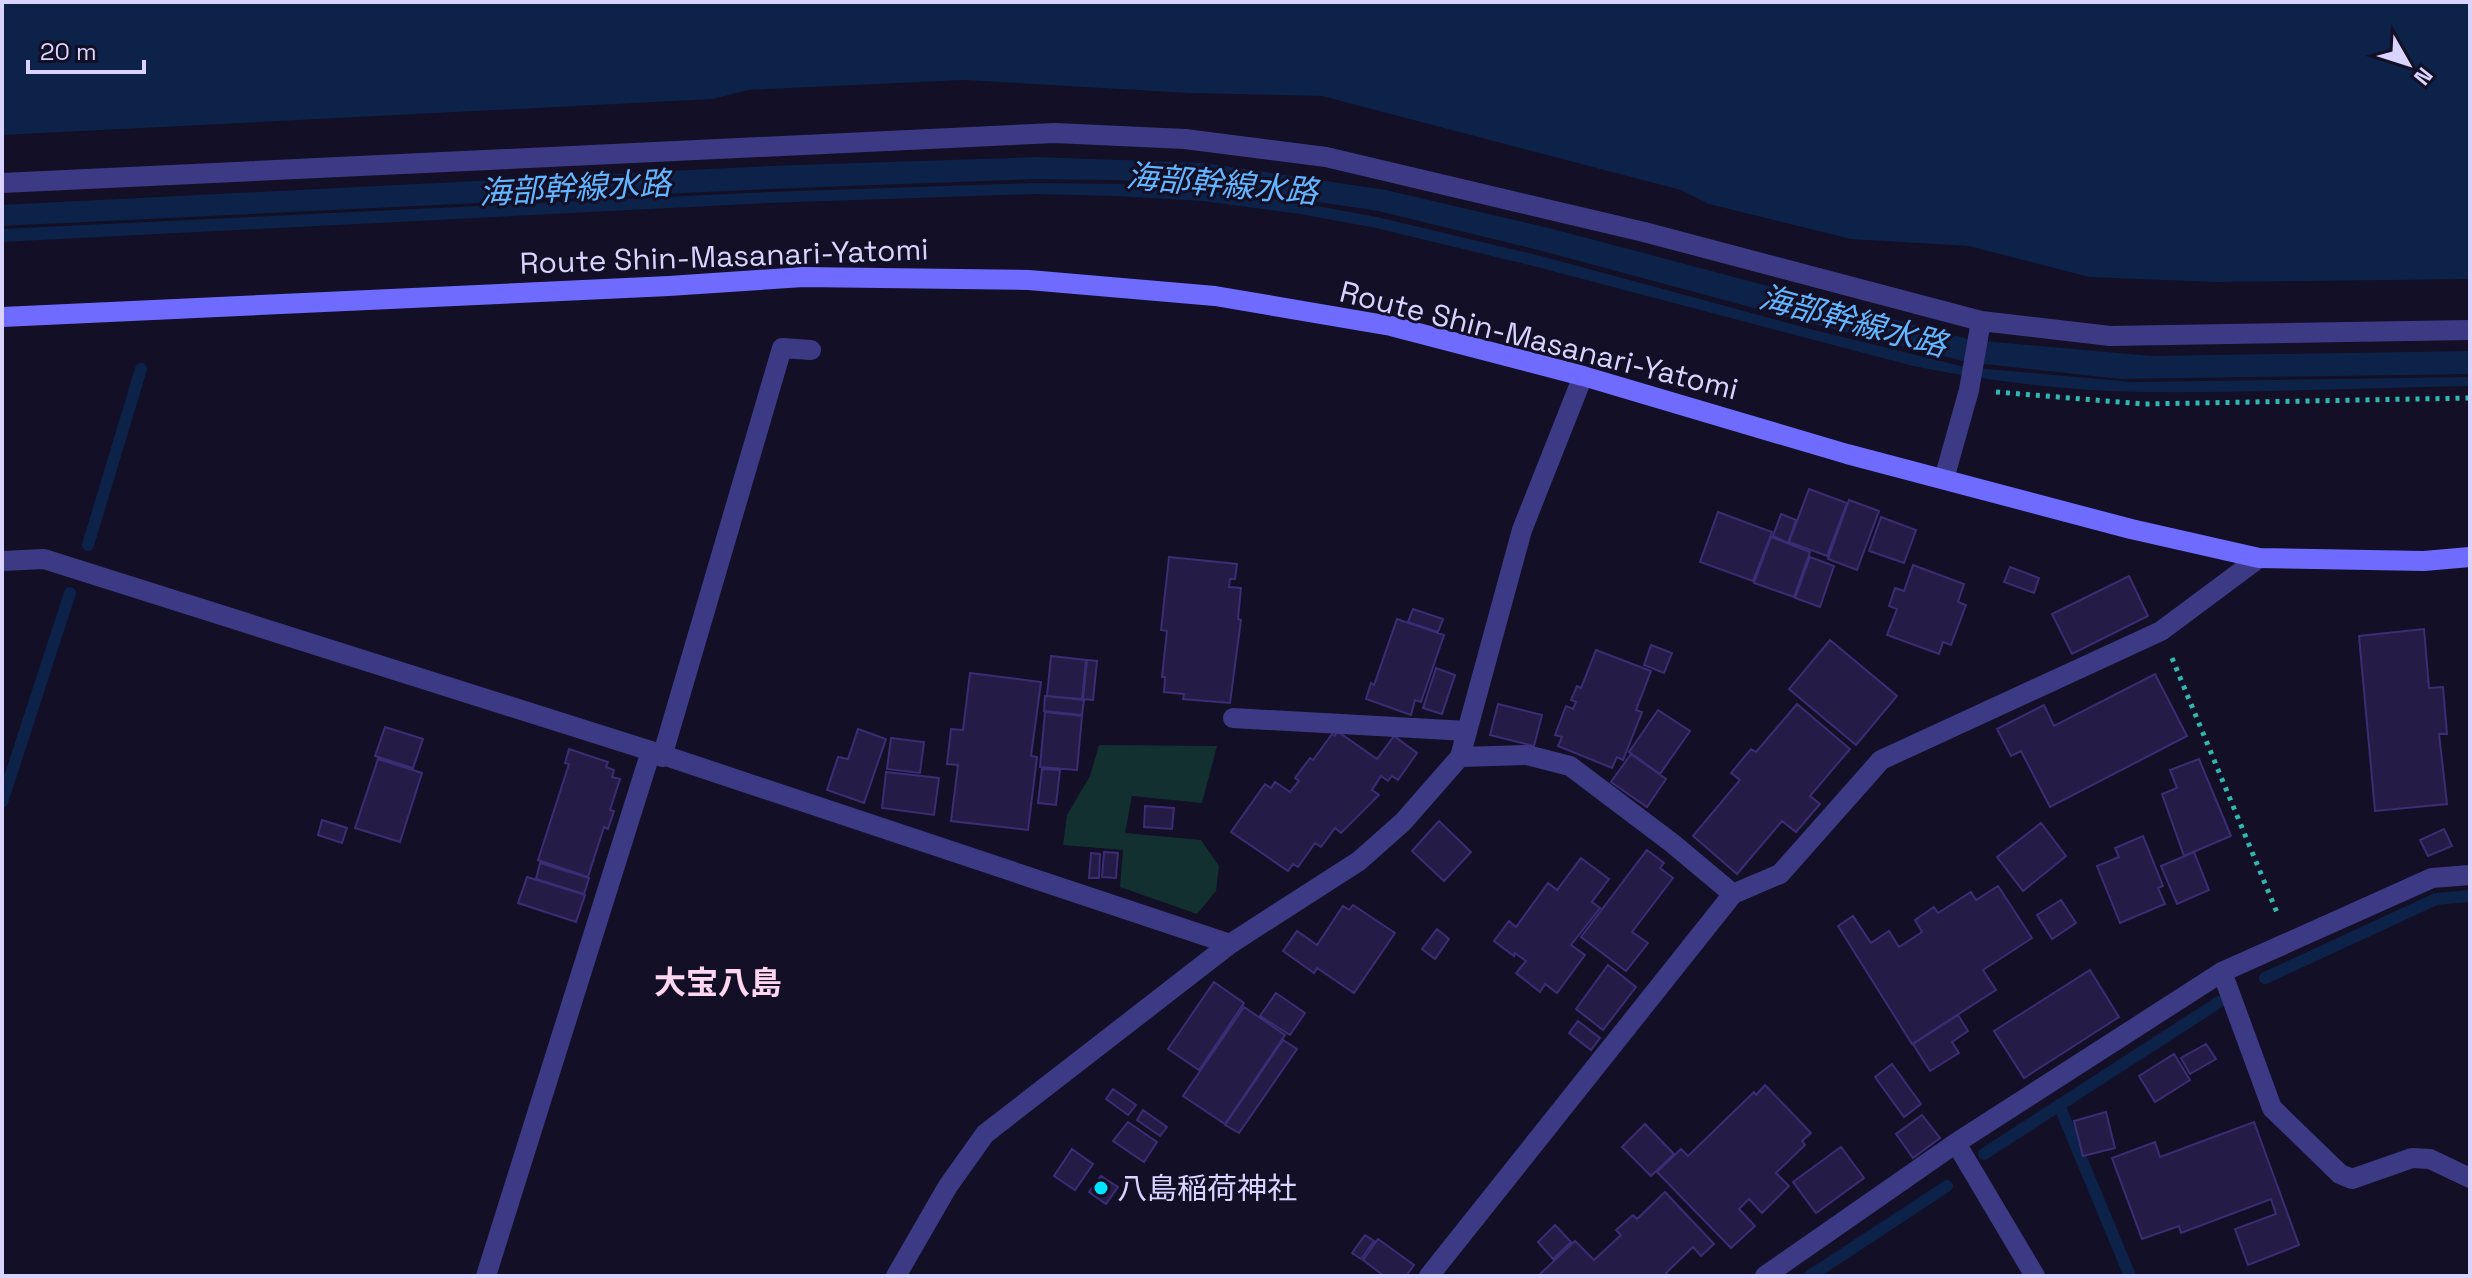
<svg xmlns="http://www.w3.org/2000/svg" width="2472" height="1278" viewBox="0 0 2472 1278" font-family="'Space Grotesk','Noto Sans JP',sans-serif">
	<rect width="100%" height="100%" fill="#130f26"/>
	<path fill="#12302f" d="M1099 745 1217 746 1202 803 1132 796 1125 833 1201 840 1219 866 1216 891 1197 914 1120 887 1123 850 1063 845 1067 815 1090 776Z"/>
	<path fill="#0c2248" d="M2 2H2470V279L2215 282 2089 277 1969 246 1851 239 1709 204 1681 190 1322 96 1189 93 964 80 748 90 713 99 2 135Z
		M1037 157 1204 163 1386 190 1549 228 1972 340 2152 356 2470 351V374L2120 379 1967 362 1813 324 1542 251 1378 211 1204 185 1116 180 1035 179 768 189 2 226V205L768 166Z
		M1035 183 1117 184 1204 190 1301 203 1377 217 1541 256 1814 330 1965 367 2132 382 2470 377V386C2361 388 2251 393 2142 392 2065 391 1988 381 1913 366L1537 267 1376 228 1300 214 1202 201 1115 196 1035 194 769 203 2 242V229L768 192Z"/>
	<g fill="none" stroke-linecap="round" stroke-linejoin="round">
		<path stroke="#0c2248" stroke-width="12" d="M88 545 141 369
			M2 802 70 593
			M2265 978 2436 899 2470 896
			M2059 1105 2130 1276
			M1984 1154 2219 1002
			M1810 1276 1947 1186"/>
	</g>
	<path fill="#241b47" stroke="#3b2d73" stroke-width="2" d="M1809 489 1847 503 1827 556 1789 542Z
		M1849 500 1879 511 1857 570 1828 559Z
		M1718 512 1772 532 1753 581 1700 562Z
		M1781 514 1796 520 1788 543 1773 536Z
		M1881 517 1916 530 1904 563 1869 551Z
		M1771 537 1810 552 1794 597 1754 583Z
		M1169 557 1237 564 1235 579H1230L1229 587 1241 588 1238 619 1241 620 1230 703 1183 699 1184 694 1164 692 1165 677H1162L1167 631 1161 630Z
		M1810 557 1834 566 1820 607 1795 598Z
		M1913 565 1964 584 1958 602 1966 605 1951 645 1943 642 1939 654 1887 635 1897 609 1889 606 1895 588 1904 591Z
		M2010 567 2039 578 2034 593 2004 582Z
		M2129 576 2148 616 2072 654 2052 614Z
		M1413 609 1443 619 1438 632 1408 622Z
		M1397 619 1444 635 1421 702 1415 700 1411 715 1366 699 1371 683 1374 685Z
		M2424 629 2429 688 2443 687 2447 734H2439L2447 804 2375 811 2359 636Z
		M1830 640 1897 696 1856 745 1789 689Z
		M1651 645 1672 653 1664 673 1644 665Z
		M1596 650 1651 671 1636 710 1642 712 1623 760 1617 757 1612 768 1558 746 1562 737 1555 735 1566 706 1573 709 1576 702 1571 700 1577 686 1581 688Z
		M1051 656 1086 660 1082 699 1047 696Z
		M1087 660 1097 661 1093 700 1083 699Z
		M1436 668 1455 675 1442 714 1423 708Z
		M970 673 1041 682 1031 756 1037 757 1028 830 951 821 958 765 947 764 951 729 963 730Z
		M2155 674 2187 736 2050 807 2021 751 2011 756 1997 729 2044 705 2054 726Z
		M1045 696 1084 700 1082 715 1044 711Z
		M1498 704 1542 715 1534 746 1490 735Z
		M1797 704 1850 749 1810 796 1820 804 1796 832 1782 821 1737 874 1693 836 1740 780 1731 773 1751 749 1756 752Z
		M1658 710 1690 731 1660 774 1629 752Z
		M1045 712 1082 716 1077 770 1040 767Z
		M385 727 423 739 413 768 375 756Z
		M858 729 886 739 864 803 827 790 838 757 848 759Z
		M1337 731 1377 759 1394 736 1417 753 1398 780 1392 776 1388 781 1381 776 1372 790 1379 795 1341 833 1335 828 1321 847 1315 843 1298 867 1293 864 1288 871 1231 832 1265 784 1271 788 1275 782 1290 792 1299 781 1295 778 1310 758 1313 760 1332 734 1335 736Z
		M891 738 924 742 920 773 887 769Z
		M569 749 608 762 606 767 614 770 612 777 620 779 610 810 614 811 608 829 604 827 588 877 538 860 569 764 565 763Z
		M1631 754 1666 779 1647 807 1611 782Z
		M378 759 422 773 400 842 355 828Z
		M2199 759 2231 836 2184 856 2162 794 2177 788 2170 770Z
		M1042 769 1060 770 1056 805 1038 803Z
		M886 772 939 778 934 815 882 808Z
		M1145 806 1174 808 1172 829 1144 827Z
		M322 820 347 828 342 843 318 835Z
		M1439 821 1471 852 1444 881 1412 851Z
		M2041 823 2066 856 2023 891 1997 857Z
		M2444 829 2452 846 2428 856 2420 840Z
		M2143 836 2163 886 2158 888 2165 904 2120 923 2097 866 2119 857 2115 848Z
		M1647 850 1664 863 1660 868 1673 878 1632 932 1648 943 1626 971 1581 937Z
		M1104 852 1118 853 1116 878 1102 877Z
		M2194 852 2209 890 2177 904 2161 866Z
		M1091 853 1100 854 1099 878H1089Z
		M1581 858 1609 879 1592 902 1600 908 1571 945 1585 955 1557 993 1545 984 1540 992 1516 973 1526 961 1515 953 1514 956 1494 941 1509 921 1516 927 1548 883 1557 890Z
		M540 863 589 878 584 894 536 879Z
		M527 877 585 895 576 922 518 903Z
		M1998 886 2032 938 1983 970 1996 990 1912 1044 1838 926 1853 916 1871 943 1889 931 1899 947 1922 932 1915 920 1934 907 1938 913 1971 892 1976 900Z
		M2061 900 2076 923 2052 939 2037 915Z
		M1353 905 1395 933 1354 993 1317 968 1314 973 1283 951 1297 931 1317 945 1343 906 1349 910Z
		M1437 929 1449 939 1435 959 1422 949Z
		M1608 965 1636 987 1603 1030 1576 1009Z
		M2090 970 2119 1017 2024 1078 1994 1031Z
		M1214 982 1244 1003 1199 1070 1168 1049Z
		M1276 993 1305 1013 1290 1035 1260 1016Z
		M1244 1007 1285 1035 1225 1124 1183 1096Z
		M1958 1015 1968 1031 1952 1042 1959 1053 1930 1071 1913 1044Z
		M1578 1021 1600 1038 1591 1050 1569 1033Z
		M1283 1040 1297 1049 1239 1133 1225 1125Z
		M2206 1044 2216 1059 2190 1074 2181 1058Z
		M2174 1054 2190 1080 2155 1102 2139 1076Z
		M1892 1064 1921 1104 1904 1117 1875 1077Z
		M1765 1085 1811 1133 1802 1141 1805 1145 1776 1173 1789 1186 1762 1213 1749 1199 1739 1209 1755 1226 1731 1248 1657 1172 1681 1149 1688 1156 1754 1092 1756 1095Z
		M1113 1089 1136 1105 1128 1115 1106 1099Z
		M1143 1110 1167 1127 1160 1136 1137 1120Z
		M2106 1112 2115 1148 2083 1156 2074 1121Z
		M1922 1115 1940 1138 1913 1158 1896 1134Z
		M1128 1122 1157 1142 1144 1162 1113 1141Z
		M2254 1122 2299 1245 2248 1265 2235 1229 2276 1214 2271 1199 2181 1233 2179 1226 2142 1239 2112 1158 2155 1142 2160 1157Z
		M1645 1124 1674 1154 1651 1176 1622 1147Z
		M1841 1147 1864 1178 1816 1213 1793 1182Z
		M1072 1149 1093 1164 1075 1190 1054 1176Z
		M1101 1176 1118 1187 1106 1204 1089 1192Z
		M1665 1192 1714 1244 1701 1256 1693 1247 1666 1273 1669 1276H1538L1575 1241 1594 1260 1621 1235 1616 1230 1633 1215 1637 1219Z
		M1555 1225 1571 1242 1553 1259 1538 1242Z
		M1365 1235 1374 1241 1361 1259 1352 1253Z
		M1378 1239 1414 1265 1406 1276H1384L1363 1260Z"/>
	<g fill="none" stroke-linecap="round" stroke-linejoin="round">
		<path stroke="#2fb8b0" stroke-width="5" stroke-dasharray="4 6" stroke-linecap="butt" d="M1996 392 2144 404 2470 398
			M2172 658 2278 915"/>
		<path stroke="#3d3a85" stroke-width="20" d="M1233 718 1467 731"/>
		<path stroke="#3d3a85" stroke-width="20" d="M2 183 1055 133 1185 139 1326 157 1644 232 1981 321 2110 336 2470 330
			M1944 479 1969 390 1981 321
			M2 561 44 559 651 751 1230 944
			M662 757 782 348 811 350
			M1460 757 1527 755 1570 766 1672 843 1733 894
			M2222 972 2272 1108 2340 1174 2352 1179 2412 1158 2430 1159 2470 1178
			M1956 1143 2035 1276
			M486 1276 651 751
			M896 1276 948 1186 985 1134 1230 944 1359 861 1403 822 1460 757 1522 530 1583 376
			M1429 1276 1733 894 1780 874 1881 760 2161 631 2259 558
			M1765 1276 1956 1143 2222 972 2432 878 2470 875"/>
		<path stroke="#6f6bff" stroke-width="20" d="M2 317 669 286 803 277 1029 280 1215 296 1391 326 1583 376 1847 454 2131 529 2259 558 2424 561 2470 557"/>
	</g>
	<circle fill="#00e5ff" stroke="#130f26" stroke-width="3" cx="1101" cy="1188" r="8"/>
	<g text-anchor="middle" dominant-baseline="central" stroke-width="6" stroke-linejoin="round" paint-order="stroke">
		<g font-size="30" fill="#d9d4ff" stroke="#130f26">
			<text transform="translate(724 256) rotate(-2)">Route Shin-Masanari-Yatomi</text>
			<text transform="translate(1539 340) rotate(14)">Route Shin-Masanari-Yatomi</text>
		</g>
		<g font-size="30" fill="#d9d4ff" stroke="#130f26" text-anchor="start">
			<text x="1117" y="1188">八島稲荷神社</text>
		</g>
		<g font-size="32" font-style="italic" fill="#62b6ff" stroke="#130f26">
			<text transform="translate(1222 184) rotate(5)">海部幹線水路</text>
			<text transform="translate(575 188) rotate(-3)">海部幹線水路</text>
			<text transform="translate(1853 321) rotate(15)">海部幹線水路</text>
		</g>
		<g font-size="32" font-weight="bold" fill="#ffd6f0" stroke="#130f26">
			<text x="718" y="983">大宝八島</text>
		</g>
	</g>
	<rect width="2472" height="1278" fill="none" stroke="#d9d4ff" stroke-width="8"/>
	<g transform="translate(2408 64) rotate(129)" stroke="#130f26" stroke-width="6" paint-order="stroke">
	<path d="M0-6L14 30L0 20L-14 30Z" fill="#d9d4ff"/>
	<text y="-12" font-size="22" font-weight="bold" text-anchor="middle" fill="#d9d4ff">N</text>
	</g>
	<path d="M28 60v12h116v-12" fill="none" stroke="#d9d4ff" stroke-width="4"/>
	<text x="40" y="60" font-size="24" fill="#d9d4ff" stroke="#130f26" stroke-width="6" paint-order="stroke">20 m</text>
</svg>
